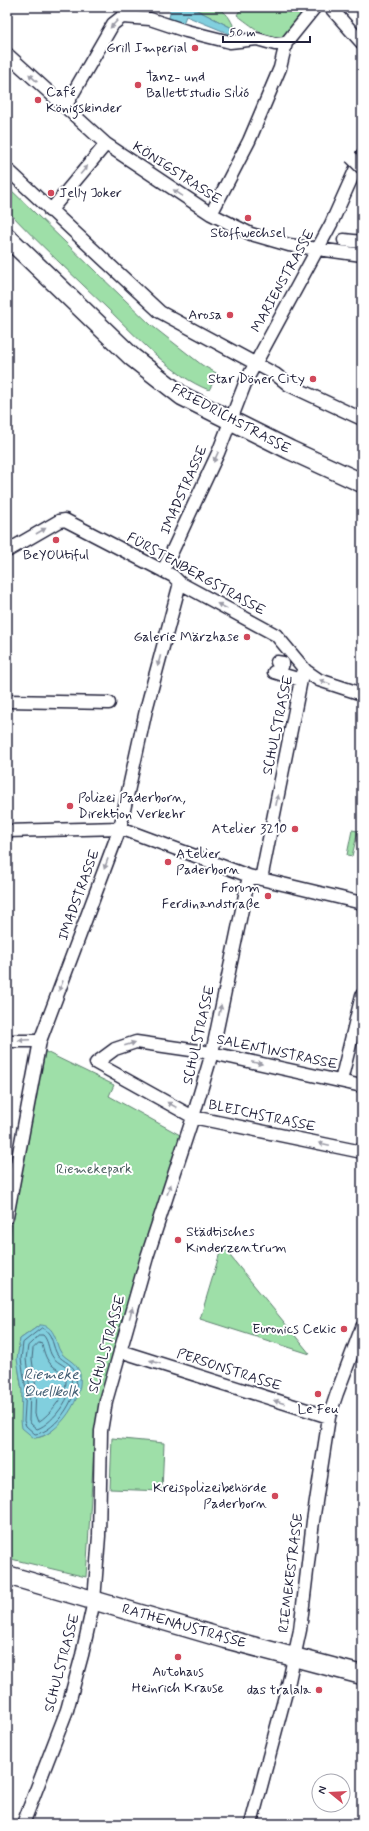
<svg xmlns="http://www.w3.org/2000/svg" width="369" height="1831" viewBox="0 0 369 1831" font-family="Mynerve,sans-serif">
	<rect width="100%" height="100%" fill="#fff"/>
	<filter id="ink" filterUnits="userSpaceOnUse"><feTurbulence type="fractalNoise" baseFrequency=".025" numOctaves="2"/><feDisplacementMap in="SourceGraphic" scale="8" xChannelSelector="R" yChannelSelector="G"/><feConvolveMatrix kernelMatrix="1 2 1 2 8 2 1 2 1" color-interpolation-filters="sRGB"/></filter>
	<g filter="url(#ink)">
		<path fill="#9edfa8" stroke="#608072" fill-rule="evenodd" d="M191 7C211 7 224 4 233 25L232 28Z
			M242 7H310C278 47 278 46 237 15Z
			M7 186 151 325 202 365 218 374 209 390C172 376 136 336 107 308 74 276 39 244 7 210Z
			M352 830 358 831 352 856 347 855Z
			M44 1051 114 1085 109 1096 180 1135 101 1400 95 1433 86 1577 7 1558V1249ZM40 1325C63 1337 50 1342 62 1354 69 1362 77 1364 80 1375 71 1397 62 1437 34 1438 26 1406 14 1372 20 1339Z
			M222 1246 310 1354 200 1319Z
			M112 1438 164 1443 162 1491 110 1489Z"/>
		<path fill="#81cfde" stroke="#5b8a9d" d="M169 7H191L232 28 230 34 186 16 182 26 168 20 170 14Z
			M40 1325C54 1325 55 1339 59 1349 63 1359 75 1360 79 1371 87 1395 58 1437 34 1438L22 1428 21 1421 22 1390 17 1359 20 1339Z"/>
		<g fill="none" stroke-linecap="round" stroke-linejoin="round">
			<path stroke="#48677c" stroke-width="1" d="M42 1328C52 1332 52 1343 56 1352 60 1361 71 1362 75 1371 83 1392 56 1433 35 1434L26 1426 24 1421 26 1390 21 1359 23 1343Z
				M40 1335H43C48 1340 48 1347 51 1354 55 1363 65 1364 69 1371 80 1389 53 1424 37 1429L31 1424 29 1420 30 1389 26 1359 28 1346Z
				M39 1343 42 1344C44 1352 46 1361 53 1366 56 1369 62 1371 65 1376 71 1390 49 1416 38 1422L35 1414 36 1389 32 1359 33 1349Z"/>
			<defs>
				<path id="street" d="M330 7 362 43
					M7 54 106 144 211 214 251 234 289 245 362 255
					M65 107 113 24 122 17 150 19 186 31 230 42 257 39 275 44 286 43
					M7 169 160 312 275 374 289 385 362 419
					M50 211 106 144
					M211 214 249 141 280 68 286 43 315 7
					M344 240 362 242
					M7 551 59 521 65 520 173 576 180 583 276 635 306 671 319 680 362 694
					M163 571 218 453 246 381 331 224 362 155
					M277 662 283 663 280 674
					M274 672 301 680
					M7 701 109 703
					M7 831 120 828 249 876 362 903
					M261 879 302 675 306 671
					M7 1041H40
					M341 1081 362 995
					M362 1086 212 1053 136 1042 115 1049 96 1063 193 1117 362 1152
					M7 1217 40 1041 120 828 146 710 180 583
					M120 1351 329 1417
					M23 1824 67 1710 82 1655 94 1601 99 1536 101 1431 106 1401 147 1257 193 1117 212 1053 249 876
					M251 1824 289 1681 300 1630 313 1521 329 1417 337 1393 362 1327"/>
				<path id="secondary" d="M7 237 132 357 182 396 290 450 362 483
					M7 1575 226 1639 362 1675"/>
			</defs>
			<use href="#street" stroke="#22223b" stroke-width="15"/>
			<use href="#secondary" stroke="#22223b" stroke-width="21"/>
			<use href="#street" stroke="#fff" stroke-width="12"/>
			<use href="#secondary" stroke="#fff" stroke-width="18"/>
			<defs>
				<path id="street-bridge" d="M351 157 362 168"/>
			</defs>
			<use href="#street-bridge" stroke="#22223b" stroke-width="15" stroke-linecap="butt"/>
			<use href="#street-bridge" stroke="#fff" stroke-width="12"/>
		</g>
		<defs><path id="oneway-solid" d="M-6-.8H1V-3.2L6.5 0L1 3.2V.8H-6Z"/></defs>
		<g fill="#9c9ca7">
			<use href="#oneway-solid" transform="translate(114 24) rotate(133)"/>
			<use href="#oneway-solid" transform="translate(33 78) rotate(-137)"/>
			<use href="#oneway-solid" transform="translate(84 170) rotate(-50)"/>
			<use href="#oneway-solid" transform="translate(178 193) rotate(-146)"/>
			<use href="#oneway-solid" transform="translate(216 457) rotate(114)"/>
			<use href="#oneway-solid" transform="translate(41 531) rotate(-30)"/>
			<use href="#oneway-solid" transform="translate(222 606) rotate(-152)"/>
			<use href="#oneway-solid" transform="translate(159 661) rotate(105)"/>
			<use href="#oneway-solid" transform="translate(325 682) rotate(-158)"/>
			<use href="#oneway-solid" transform="translate(277 800) rotate(-79)"/>
			<use href="#oneway-solid" transform="translate(106 864) rotate(110)"/>
			<use href="#oneway-solid" transform="translate(61 986) rotate(110)"/>
			<use href="#oneway-solid" transform="translate(220 1010) rotate(-78)"/>
			<use href="#oneway-solid" transform="translate(24 1040) rotate(178)"/>
			<use href="#oneway-solid" transform="translate(130 1044) rotate(-17)"/>
			<use href="#oneway-solid" transform="translate(257 1063) rotate(12)"/>
			<use href="#oneway-solid" transform="translate(172 1105) rotate(-151)"/>
			<use href="#oneway-solid" transform="translate(324 1144) rotate(-168)"/>
			<use href="#oneway-solid" transform="translate(169 1189) rotate(-71)"/>
			<use href="#oneway-solid" transform="translate(131 1313) rotate(-74)"/>
			<use href="#oneway-solid" transform="translate(155 1362) rotate(-162)"/>
			<use href="#oneway-solid" transform="translate(279 1402) rotate(-162)"/>
		</g>
	</g>
	<g fill="#d1495b" stroke="#fff" stroke-width="1.5">
		<circle cx="195" cy="48" r="4"/>
		<circle cx="138" cy="85" r="4"/>
		<circle cx="38" cy="100" r="4"/>
		<circle cx="51" cy="193" r="4"/>
		<circle cx="248" cy="218" r="4"/>
		<circle cx="230" cy="315" r="4"/>
		<circle cx="313" cy="379" r="4"/>
		<circle cx="56" cy="540" r="4"/>
		<circle cx="247" cy="637" r="4"/>
		<circle cx="70" cy="806" r="4"/>
		<circle cx="295" cy="829" r="4"/>
		<circle cx="168" cy="862" r="4"/>
		<circle cx="268" cy="896" r="4"/>
		<circle cx="178" cy="1240" r="4"/>
		<circle cx="344" cy="1329" r="4"/>
		<circle cx="318" cy="1394" r="4"/>
		<circle cx="275" cy="1496" r="4"/>
		<circle cx="178" cy="1657" r="4"/>
		<circle cx="319" cy="1690" r="4"/>
	</g>
	<g text-anchor="middle" dominant-baseline="central" stroke-width="4" stroke-linejoin="round" paint-order="stroke">
		<g font-size="14" fill="#22223b" stroke="#fff" text-anchor="end">
			<text x="187" y="48">Grill Imperial</text>
			<text x="146" y="77" text-anchor="start">Tanz- und<tspan x="146" dy="16">Ballettstudio Silió</tspan></text>
			<text x="46" y="92" text-anchor="start">Café<tspan x="46" dy="16">Königskinder</tspan></text>
			<text x="59" y="193" text-anchor="start">Jelly Joker</text>
			<text x="248" y="233" text-anchor="middle">Stoffwechsel</text>
			<text x="222" y="315">Arosa</text>
			<text x="305" y="379">Star Döner City</text>
			<text x="56" y="555" text-anchor="middle">BeYOUtiful</text>
			<text x="239" y="637">Galerie Märzhase</text>
			<text x="78" y="798" text-anchor="start">Polizei Paderborn,<tspan x="78" dy="16">Direktion Verkehr</tspan></text>
			<text x="287" y="829">Atelier 3210</text>
			<text x="176" y="854" text-anchor="start">Atelier<tspan x="176" dy="16">Paderborn</tspan></text>
			<text x="260" y="888">Forum<tspan x="260" dy="16">Ferdinandstraße</tspan></text>
			<text x="186" y="1232" text-anchor="start">Städtisches<tspan x="186" dy="16">Kinderzentrum</tspan></text>
			<text x="336" y="1329">Euronics Cekic</text>
			<text x="318" y="1409" text-anchor="middle">Le Feu</text>
			<text x="267" y="1488">Kreispolizeibehörde<tspan x="267" dy="16">Paderborn</tspan></text>
			<text x="178" y="1672" text-anchor="middle">Autohaus<tspan x="178" dy="16">Heinrich Krause</tspan></text>
			<text x="311" y="1690">das tralala</text>
		</g>
		<g font-size="14" fill="#22223b" stroke="#fff">
			<text transform="translate(177 173) rotate(33)">KÖNIGSTRASSE</text>
			<text transform="translate(283 281) rotate(-61)">MARIENSTRASSE</text>
			<text transform="translate(231 419) rotate(28)">FRIEDRICHSTRASSE</text>
			<text transform="translate(184 490) rotate(-66)">IMADSTRASSE</text>
			<text transform="translate(196 574) rotate(29)">FÜRSTENBERGSTRASSE</text>
			<text transform="translate(278 725) rotate(-78)">SCHULSTRASSE</text>
			<text transform="translate(79 895) rotate(-70)">IMADSTRASSE</text>
			<text transform="translate(199 1035) rotate(-77)">SCHULSTRASSE</text>
			<text transform="translate(277 1052) rotate(12)">SALENTINSTRASSE</text>
			<text transform="translate(262 1116) rotate(12)">BLEICHSTRASSE</text>
			<text transform="translate(107 1344) rotate(-74)">SCHULSTRASSE</text>
			<text transform="translate(229 1370) rotate(18)">PERSONSTRASSE</text>
			<text transform="translate(291 1573) rotate(-83)">RIEMEKESTRASSE</text>
			<text transform="translate(184 1626) rotate(16)">RATHENAUSTRASSE</text>
			<text transform="translate(62 1663) rotate(-75)">SCHULSTRASSE</text>
		</g>
		<g font-size="14" fill="#475b5c" stroke="#fff">
			<text x="94" y="1169">Riemekepark</text>
		</g>
		<g font-size="15" font-style="italic" fill="#435f74" stroke="#fff">
			<text x="51" y="1375">Riemeke<tspan x="51" dy="17">Quellkolk</tspan></text>
		</g>
	</g>
	<rect width="369" height="1831" fill="none" stroke="#fff" stroke-width="24"/>
	<rect x="12" y="12" width="345" height="1807" fill="none" stroke="#22223b" stroke-width="1.5" filter="url(#ink)"/>
	<g transform="translate(331 1793) rotate(288)"><circle r="19" fill="#ffffff" stroke="#a7a7b1"/>
	<path d="M0-3L7 15L0 10L-7 15Z" fill="#d1495b"/>
	<text y="-6" font-size="11" font-weight="bold" text-anchor="middle" fill="#22223b">N</text>
	</g>
	<path d="M223 36v6h87v-6" fill="none" stroke="#22223b" stroke-width="2"/>
	<text x="229" y="36" font-size="12" fill="#22223b" stroke="#ffffff" stroke-width="3" paint-order="stroke">50 m</text>
</svg>
